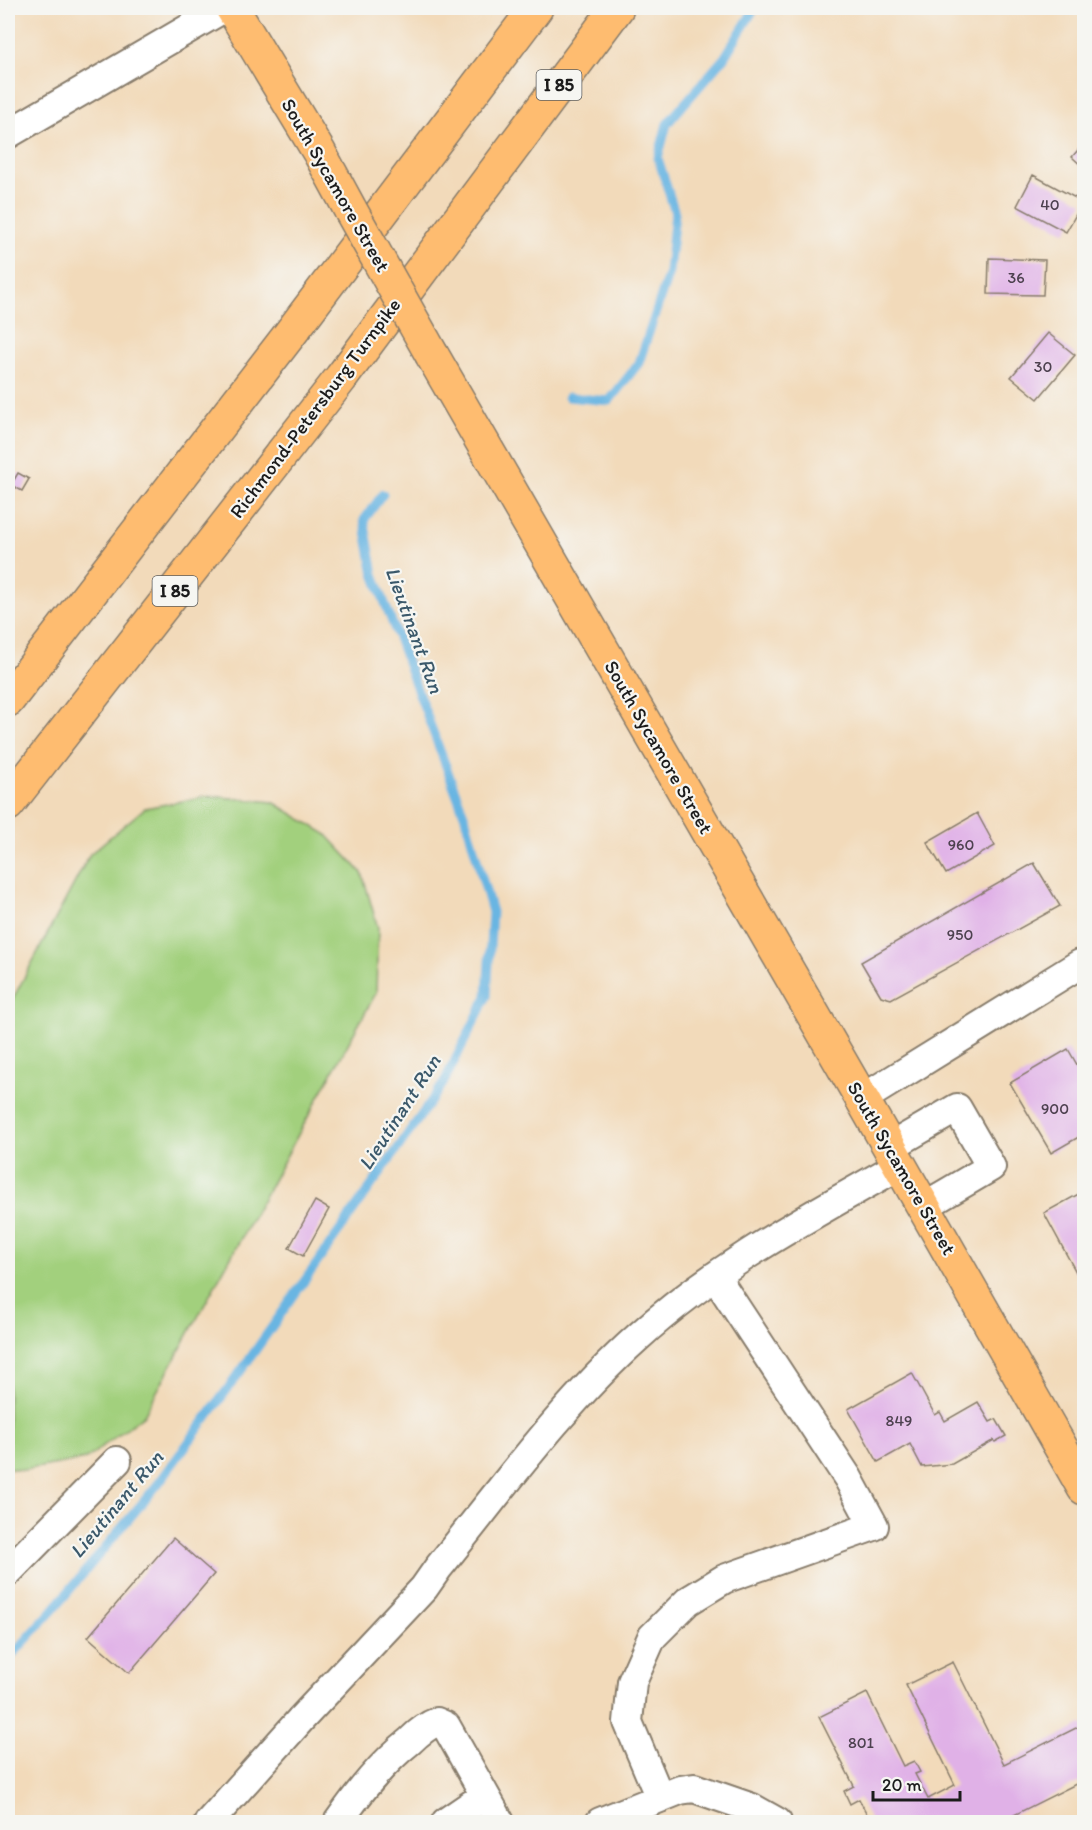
<svg xmlns="http://www.w3.org/2000/svg" width="1092" height="1830" viewBox="0 0 1092 1830" font-family="Itim,sans-serif">
	<rect width="100%" height="100%" fill="#f6f6f2"/>
	<filter id="ink" filterUnits="userSpaceOnUse"><feTurbulence type="fractalNoise" baseFrequency=".0167" numOctaves="2"/><feDisplacementMap in="SourceGraphic" scale="12" xChannelSelector="R" yChannelSelector="G"/><feConvolveMatrix kernelMatrix="1 2 1 2 8 2 1 2 1" color-interpolation-filters="sRGB"/></filter>
	<filter id="wash" filterUnits="userSpaceOnUse"><feTurbulence type="fractalNoise" baseFrequency=".008" numOctaves="4" result="noise"/><feDisplacementMap in="SourceGraphic" scale="24" xChannelSelector="R" yChannelSelector="G"/><feGaussianBlur stdDeviation="1.35" result="paint"/><feColorMatrix in="noise" values="0 0 0 0 0 0 0 0 0 0 0 0 0 0 0 0 0 1.4 0 .05"/><feComposite in="paint" operator="in"/></filter>
	<g filter="url(#wash)">
		<rect width="100%" height="100%" fill="#f2daba"/>
		<path fill="#a2d07d" stroke="#5f764c" stroke-width="1.5" d="M210 796 273 802 326 834 362 873 378 928 376 993 144 1415 86 1459 24 1470 8 1468V1008L90 854 145 808Z"/>
		<g fill="none" stroke-linecap="round" stroke-linejoin="round">
			<path stroke="#69b5e2" stroke-width="9" d="M568 397 609 401 639 363 669 272 675 213 658 158 667 124 724 58 755 8
				M8 1660 52 1611 158 1484 243 1368 443 1084 487 996 492 912 465 817 374 574 364 520 383 494"/>
		</g>
		<g id="blocks">
			<path fill="#e0b1e7" d="M1084 143V168L1072 157Z
				M1033 175 1083 202 1066 232 1017 206Z
				M989 258 1045 260 1043 295 988 294Z
				M1048 333 1075 355 1038 399 1011 377Z
				M18 473 29 479 22 491 11 485Z
				M977 813 995 846 946 874 927 842Z
				M1034 863 1060 906 891 999 881 996 861 962Z
				M1068 1049 1084 1077V1134L1051 1153 1010 1083Z
				M1084 1191V1284L1083 1285 1044 1213Z
				M315 1201 329 1209 303 1256 289 1248Z
				M912 1373 935 1415 940 1412 945 1421 978 1402 990 1422 996 1419 1006 1436 995 1442 994 1440 952 1464 922 1467 910 1444 878 1462 848 1409Z
				M173 1538 214 1574 129 1673 88 1637Z
				M953 1662 1004 1764 1084 1724V1780L1000 1822H871L859 1799 850 1804 844 1791 854 1786 819 1717 867 1693 903 1766 914 1761 920 1772 915 1774 928 1799 955 1785 906 1685Z"/>
		</g>
	</g>
	<g filter="url(#ink)">
		<use href="#blocks" fill-opacity="0" stroke="#877b6b" stroke-width="1.5"/>
		<g fill="none" stroke-linecap="round" stroke-linejoin="round">
			<defs>
				<path id="minor" d="M8 134 224 8
					M862 1099 1080 964
					M890 1147 957 1108 991 1167 923 1207
					M8 1572 117 1461
					M660 1798 628 1722 632 1682 652 1637 688 1601 724 1579 874 1526 848 1478 715 1276
					M209 1822 302 1718 424 1588 438 1568C502 1489 562 1405 638 1337 716 1266 809 1217 900 1165
					M338 1822C359 1792 381 1764 410 1741 418 1733 426 1726 437 1722L446 1726 500 1822
					M446 1822 484 1796
					M600 1822 680 1790 694 1788 752 1808 777 1822"/>
				<path id="major" d="M232 8 319 152 351 211
					M432 355 862 1099 1084 1488"/>
				<path id="highway" d="M8 700 290 334 536 8
					M8 804 341 378 617 8"/>
			</defs>
			<use href="#minor" stroke="#877b6b" stroke-width="32"/>
			<use href="#major" stroke="#877b6b" stroke-width="36"/>
			<use href="#highway" stroke="#877b6b" stroke-width="36"/>
			<use href="#minor" stroke="#fff" stroke-width="28"/>
			<use href="#major" stroke="#febc70" stroke-width="33"/>
			<use href="#highway" stroke="#febc70" stroke-width="33"/>
			<defs>
				<path id="major-bridge" d="M351 211 432 355"/>
			</defs>
			<use href="#major-bridge" stroke="#877b6b" stroke-width="36" stroke-linecap="butt"/>
			<use href="#major-bridge" stroke="#febc70" stroke-width="33"/>
		</g>
	</g>
	<g text-anchor="middle" dominant-baseline="central" stroke-width="4.5" stroke-linejoin="round" paint-order="stroke">
		<g font-size="16" fill="#4d414f">
			<text x="1050" y="204">40</text>
			<text x="1016" y="277">36</text>
			<text x="1043" y="366">30</text>
			<text x="961" y="844">960</text>
			<text x="960" y="934">950</text>
			<text x="1055" y="1108">900</text>
			<text x="899" y="1420">849</text>
			<text x="861" y="1742">801</text>
		</g>
		<g fill="#f6f6f2" stroke="#5d5d5c" stroke-width="1.5">
			<rect x="536.5" y="70" width="45" height="30" rx="4.5"/>
			<rect x="152.5" y="576" width="45" height="30" rx="4.5"/>
		</g>
		<g font-size="18" font-weight="bold" fill="#1c1c1c">
			<text x="559" y="85">I 85</text>
			<text x="175" y="591">I 85</text>
		</g>
		<g font-size="20" fill="#1c1c1c" stroke="#f6f6f2">
			<text transform="translate(336 185) rotate(60)">South Sycamore Street</text>
			<text transform="translate(315 408) rotate(-53)">Richmond-Petersburg Turnpike</text>
			<text transform="translate(659 747) rotate(60)">South Sycamore Street</text>
			<text transform="translate(902 1168) rotate(60)">South Sycamore Street</text>
		</g>
		<g font-size="21" font-style="italic" fill="#3b596b" stroke="#f6f6f2">
			<text transform="translate(415 630) rotate(70)">Lieutinant Run</text>
			<text transform="translate(399 1112) rotate(-57)">Lieutinant Run</text>
			<text transform="translate(116 1504) rotate(-50)">Lieutinant Run</text>
		</g>
	</g>
	<rect width="1092" height="1830" fill="none" stroke="#f6f6f2" stroke-width="30"/>
	<path d="M873 1791v9h87v-9" fill="none" stroke="#1c1c1c" stroke-width="3"/>
	<text x="882" y="1791" font-size="18" fill="#1c1c1c" stroke="#f6f6f2" stroke-width="4.5" paint-order="stroke">20 m</text>
</svg>
